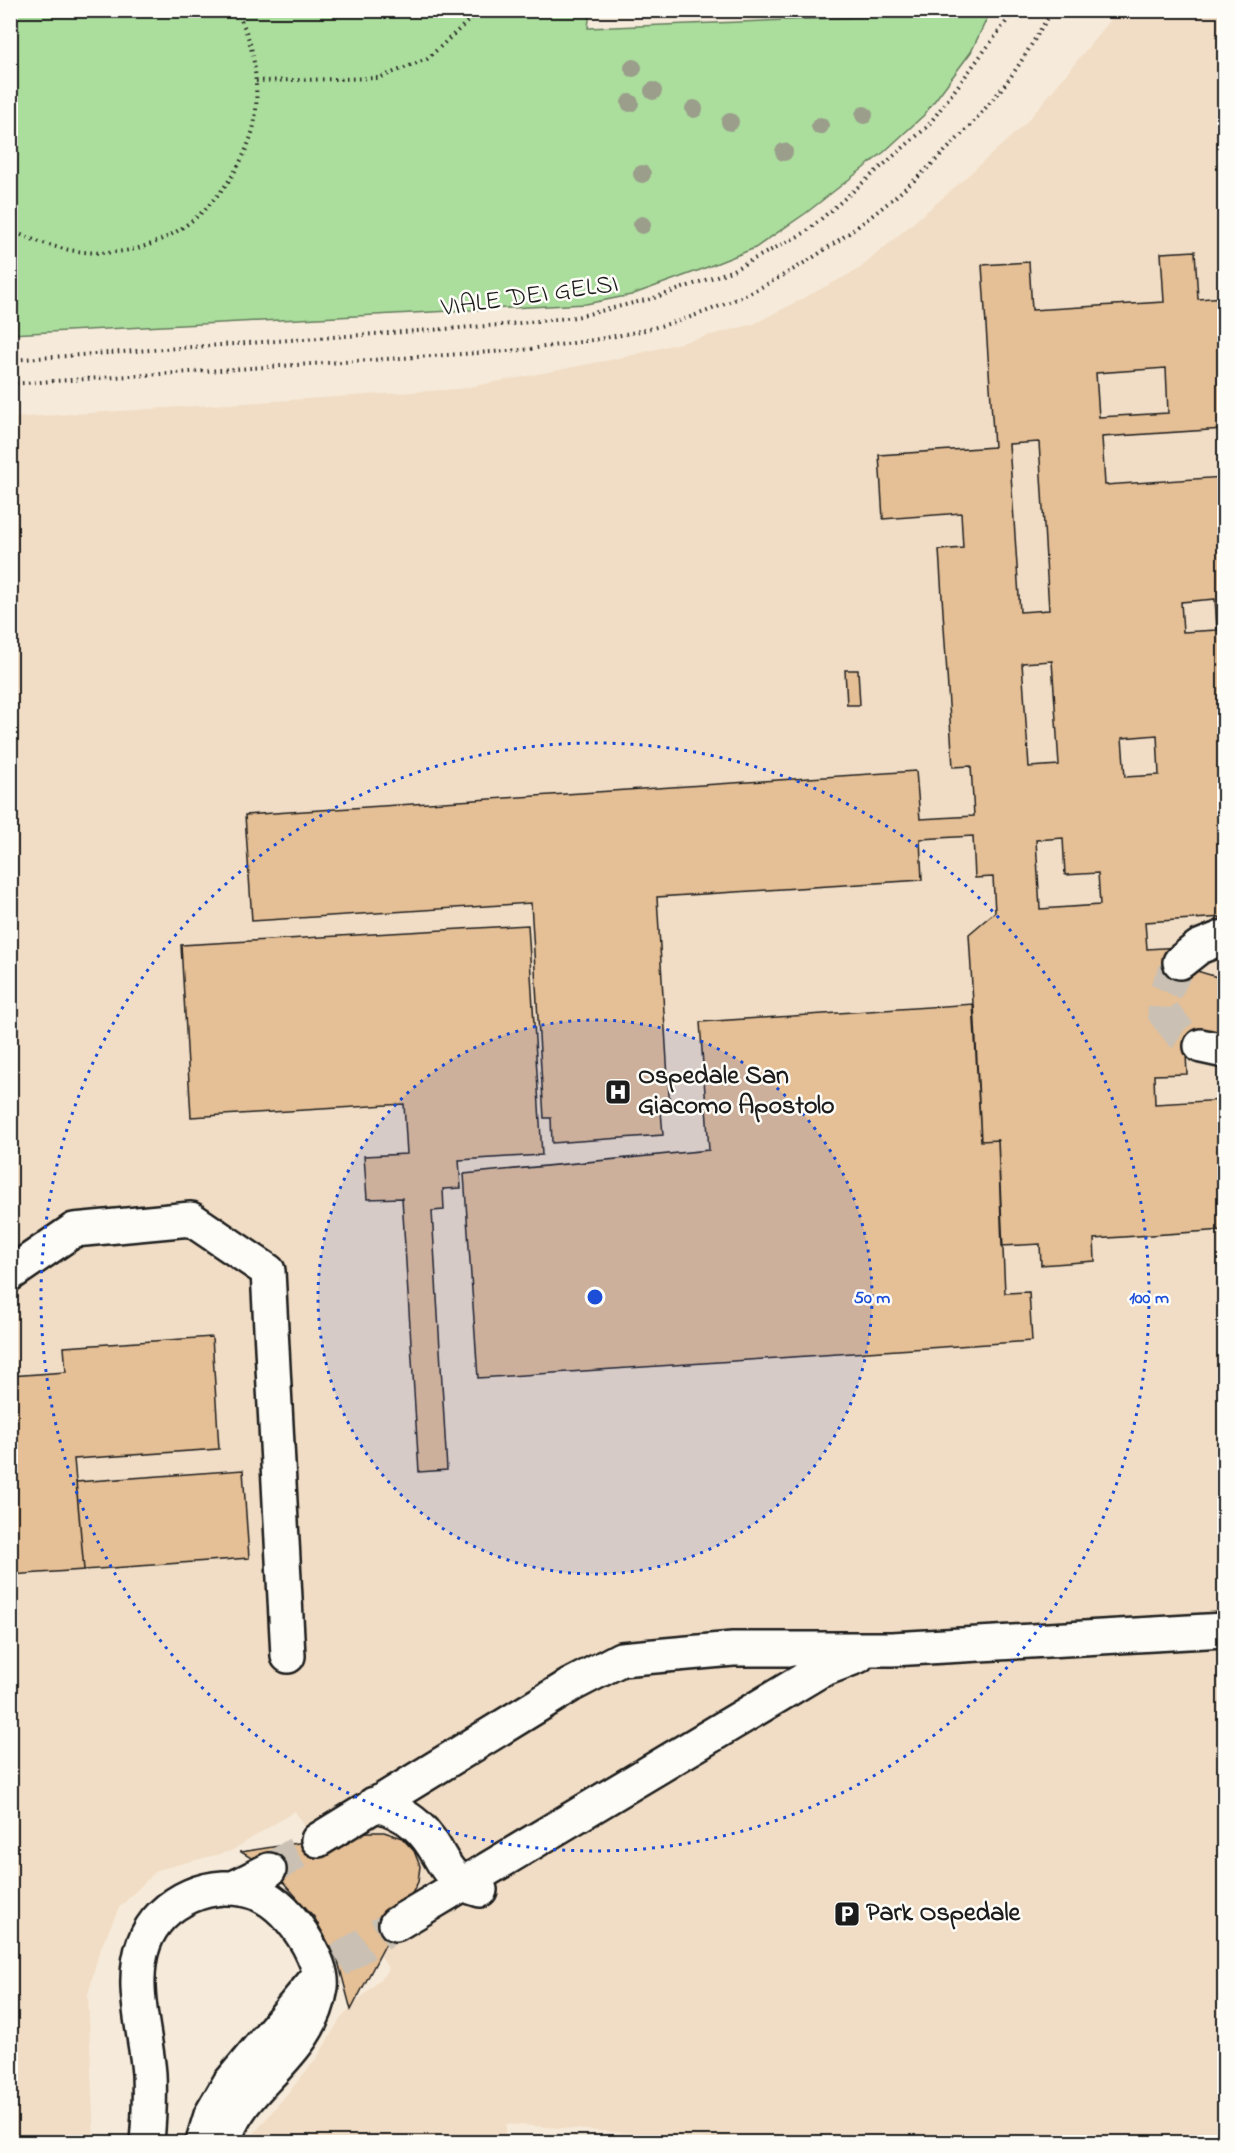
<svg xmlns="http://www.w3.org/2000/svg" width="1235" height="2153" viewBox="0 0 1235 2153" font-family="'Indie Flower',sans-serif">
	<rect width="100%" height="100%" fill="#f6eada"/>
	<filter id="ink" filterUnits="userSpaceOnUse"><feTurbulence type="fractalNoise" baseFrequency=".0167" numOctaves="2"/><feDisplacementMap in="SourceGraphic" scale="12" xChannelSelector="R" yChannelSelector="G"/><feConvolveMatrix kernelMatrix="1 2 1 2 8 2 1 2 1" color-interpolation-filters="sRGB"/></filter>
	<g filter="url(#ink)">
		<path fill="#f1ddc5" d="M1118 11H1224V1766L1218 2142H750L506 2124V2142H247L317 2058 340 2019 389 1970 295 1811 231 1851 157 1870 119 1908 99 1952 88 1995 94 2142H11V418L459 389 625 357 754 324 859 269 946 195 1025 124Z"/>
		<path fill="#abdd9d" stroke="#647c5c" stroke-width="1.5" d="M11 10 590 11 588 28 990 12 971 52 924 115 884 152 806 213 755 248 700 270 631 295 586 304 11 334Z"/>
		<path fill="#e5bf95" stroke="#1c1c1c" stroke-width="1.5" fill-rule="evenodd" d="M1195 251 1198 299 1224 297V429L1102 437 1105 485 1224 477V917L1145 922 1147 949 1179 947 1180 966 1224 979V1037L1186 1054 1187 1074 1154 1075 1155 1104 1224 1100V1230L1094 1239 1095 1261 1041 1265 1040 1244 1002 1246 998 1140 981 1141 969 934 995 912 993 877 975 878 973 836 920 839 922 880 657 897 670 1111H661L663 1135 552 1143 551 1118H544L531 903 252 921 245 815 916 771 920 819 974 816 971 766 953 767 939 550 963 548 961 513 883 519 879 455 994 447 982 265 1029 262 1032 310 1164 302 1161 253ZM1166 368 1168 413 1099 417 1096 373ZM1039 442 1049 610 1020 612 1009 444ZM1215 599 1217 630 1183 632 1181 602ZM1052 661 1059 765 1029 767 1022 663ZM1157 735 1159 775 1125 777 1122 738ZM1063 838 1065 875 1098 873 1100 905 1040 909 1036 840Z
			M845 670H858L860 705H847Z
			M528 925 542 1155 459 1160 461 1188 443 1189 444 1210 432 1211 447 1470 419 1472 402 1198 367 1199 364 1156 407 1154 404 1104 191 1117 181 945Z
			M974 1004 981 1141 998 1140 1005 1293 1029 1292 1032 1341 478 1378 464 1174 709 1150 700 1022Z
			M212 1337 219 1449 74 1459 84 1570 10 1575V1376L66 1372 64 1347Z
			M243 1470 249 1558 84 1570 76 1482Z
			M368 1832H384L402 1838 414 1851 420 1866 418 1882 351 2010 338 1961 314 1917 284 1883 263 1865 241 1852Z"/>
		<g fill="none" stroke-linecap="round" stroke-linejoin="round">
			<path stroke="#cac1b4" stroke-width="33" stroke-dasharray="33 16" stroke-linecap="butt" d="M1180 962 1165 992 1164 1013 1180 1033 1201 1046
				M269 1870 318 1840
				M338 1961 396 1924"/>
			<defs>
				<path id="minor" d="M1180 962 1199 947 1224 937
					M1201 1046 1224 1051
					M10 1274 74 1230 191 1219 268 1271 288 1656
					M374 1804C389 1808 404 1814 416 1825 445 1850 438 1878 480 1890
					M318 1840 571 1685 621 1659 733 1649H892L1224 1630
					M234 1888 269 1870
					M396 1924 819 1671 858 1656
					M204 2138 211 2115 229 2084 319 1976
					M147 2142C149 2120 150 2097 149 2074 146 2032 129 1984 144 1943 160 1900 214 1877 257 1893 280 1903 296 1923 308 1944 314 1956 323 1973 321 1987 311 2058 238 2084 224 2142"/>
			</defs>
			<use href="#minor" stroke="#1c1c1c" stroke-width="38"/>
			<path stroke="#1c1c1c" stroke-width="4" stroke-dasharray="1.5 4.5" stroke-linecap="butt" d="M256 81 379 78 427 59 480 10
				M10 230C50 248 86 258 130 250 186 239 232 191 250 139 258 118 257 93 255 71 253 51 247 27 235 10
				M10 360 501 325 576 317 654 298 731 271 806 232 927 127 1015 10
				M10 384 522 350C581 342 640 335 696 315 811 276 932 178 1006 83 1023 61 1037 34 1053 10"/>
			<use href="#minor" stroke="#fdfcf7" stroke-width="33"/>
		</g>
		<g fill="#9a9e8a">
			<circle cx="633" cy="68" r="9"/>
			<circle cx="653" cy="91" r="9"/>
			<circle cx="630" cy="103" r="9"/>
			<circle cx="694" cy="109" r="9"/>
			<circle cx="864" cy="115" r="9"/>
			<circle cx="730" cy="122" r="9"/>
			<circle cx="820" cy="126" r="9"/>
			<circle cx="784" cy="152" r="9"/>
			<circle cx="642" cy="174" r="9"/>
			<circle cx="642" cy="225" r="9"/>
		</g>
	</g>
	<circle cx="595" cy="1297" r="277" fill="#1d4ed8" fill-opacity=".12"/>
	<g fill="none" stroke="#1d4ed8" stroke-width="3" stroke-dasharray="3 6">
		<circle cx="595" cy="1297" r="277"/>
		<circle cx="595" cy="1297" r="554"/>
	</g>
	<defs>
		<symbol id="hospital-square" viewBox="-11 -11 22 22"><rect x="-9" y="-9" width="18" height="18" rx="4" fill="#1c1c1c" stroke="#fdfcf7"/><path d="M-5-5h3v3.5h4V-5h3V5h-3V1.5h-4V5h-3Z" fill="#fff"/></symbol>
		<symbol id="parking-square" viewBox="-11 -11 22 22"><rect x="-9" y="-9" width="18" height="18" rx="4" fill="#1c1c1c" stroke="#fdfcf7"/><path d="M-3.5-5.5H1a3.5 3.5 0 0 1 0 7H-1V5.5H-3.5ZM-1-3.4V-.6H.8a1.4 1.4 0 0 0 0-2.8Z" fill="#fff"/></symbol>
	</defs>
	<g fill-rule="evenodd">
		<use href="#hospital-square" x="603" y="1077" width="30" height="30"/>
		<use href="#parking-square" x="832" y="1899" width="30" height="30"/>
	</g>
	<g text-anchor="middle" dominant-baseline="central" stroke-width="5" stroke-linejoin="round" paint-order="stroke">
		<g font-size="26" fill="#1c1c1c" stroke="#fdfcf7">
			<text transform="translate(530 297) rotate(-8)">VIALE DEI GELSI</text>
		</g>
		<g font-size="26" font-weight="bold" fill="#1c1c1c" stroke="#fdfcf7" text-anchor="start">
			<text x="638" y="1077">Ospedale San<tspan x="638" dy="30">Giacomo Apostolo</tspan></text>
			<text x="866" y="1914">Park Ospedale</text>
		</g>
	</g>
	<circle cx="595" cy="1297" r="9" fill="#1d4ed8" stroke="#fdfcf7" stroke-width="3"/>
	<g font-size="18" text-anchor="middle" font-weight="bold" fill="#1d4ed8" stroke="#fdfcf7" stroke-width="5" stroke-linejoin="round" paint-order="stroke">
		<text x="872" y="1303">50 m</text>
		<text x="1149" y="1303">100 m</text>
	</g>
	<rect width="1235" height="2153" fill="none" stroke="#fdfcf7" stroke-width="36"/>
	<rect x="18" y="18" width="1199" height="2117" fill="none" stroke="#1c1c1c" stroke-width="2" filter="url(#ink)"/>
</svg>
